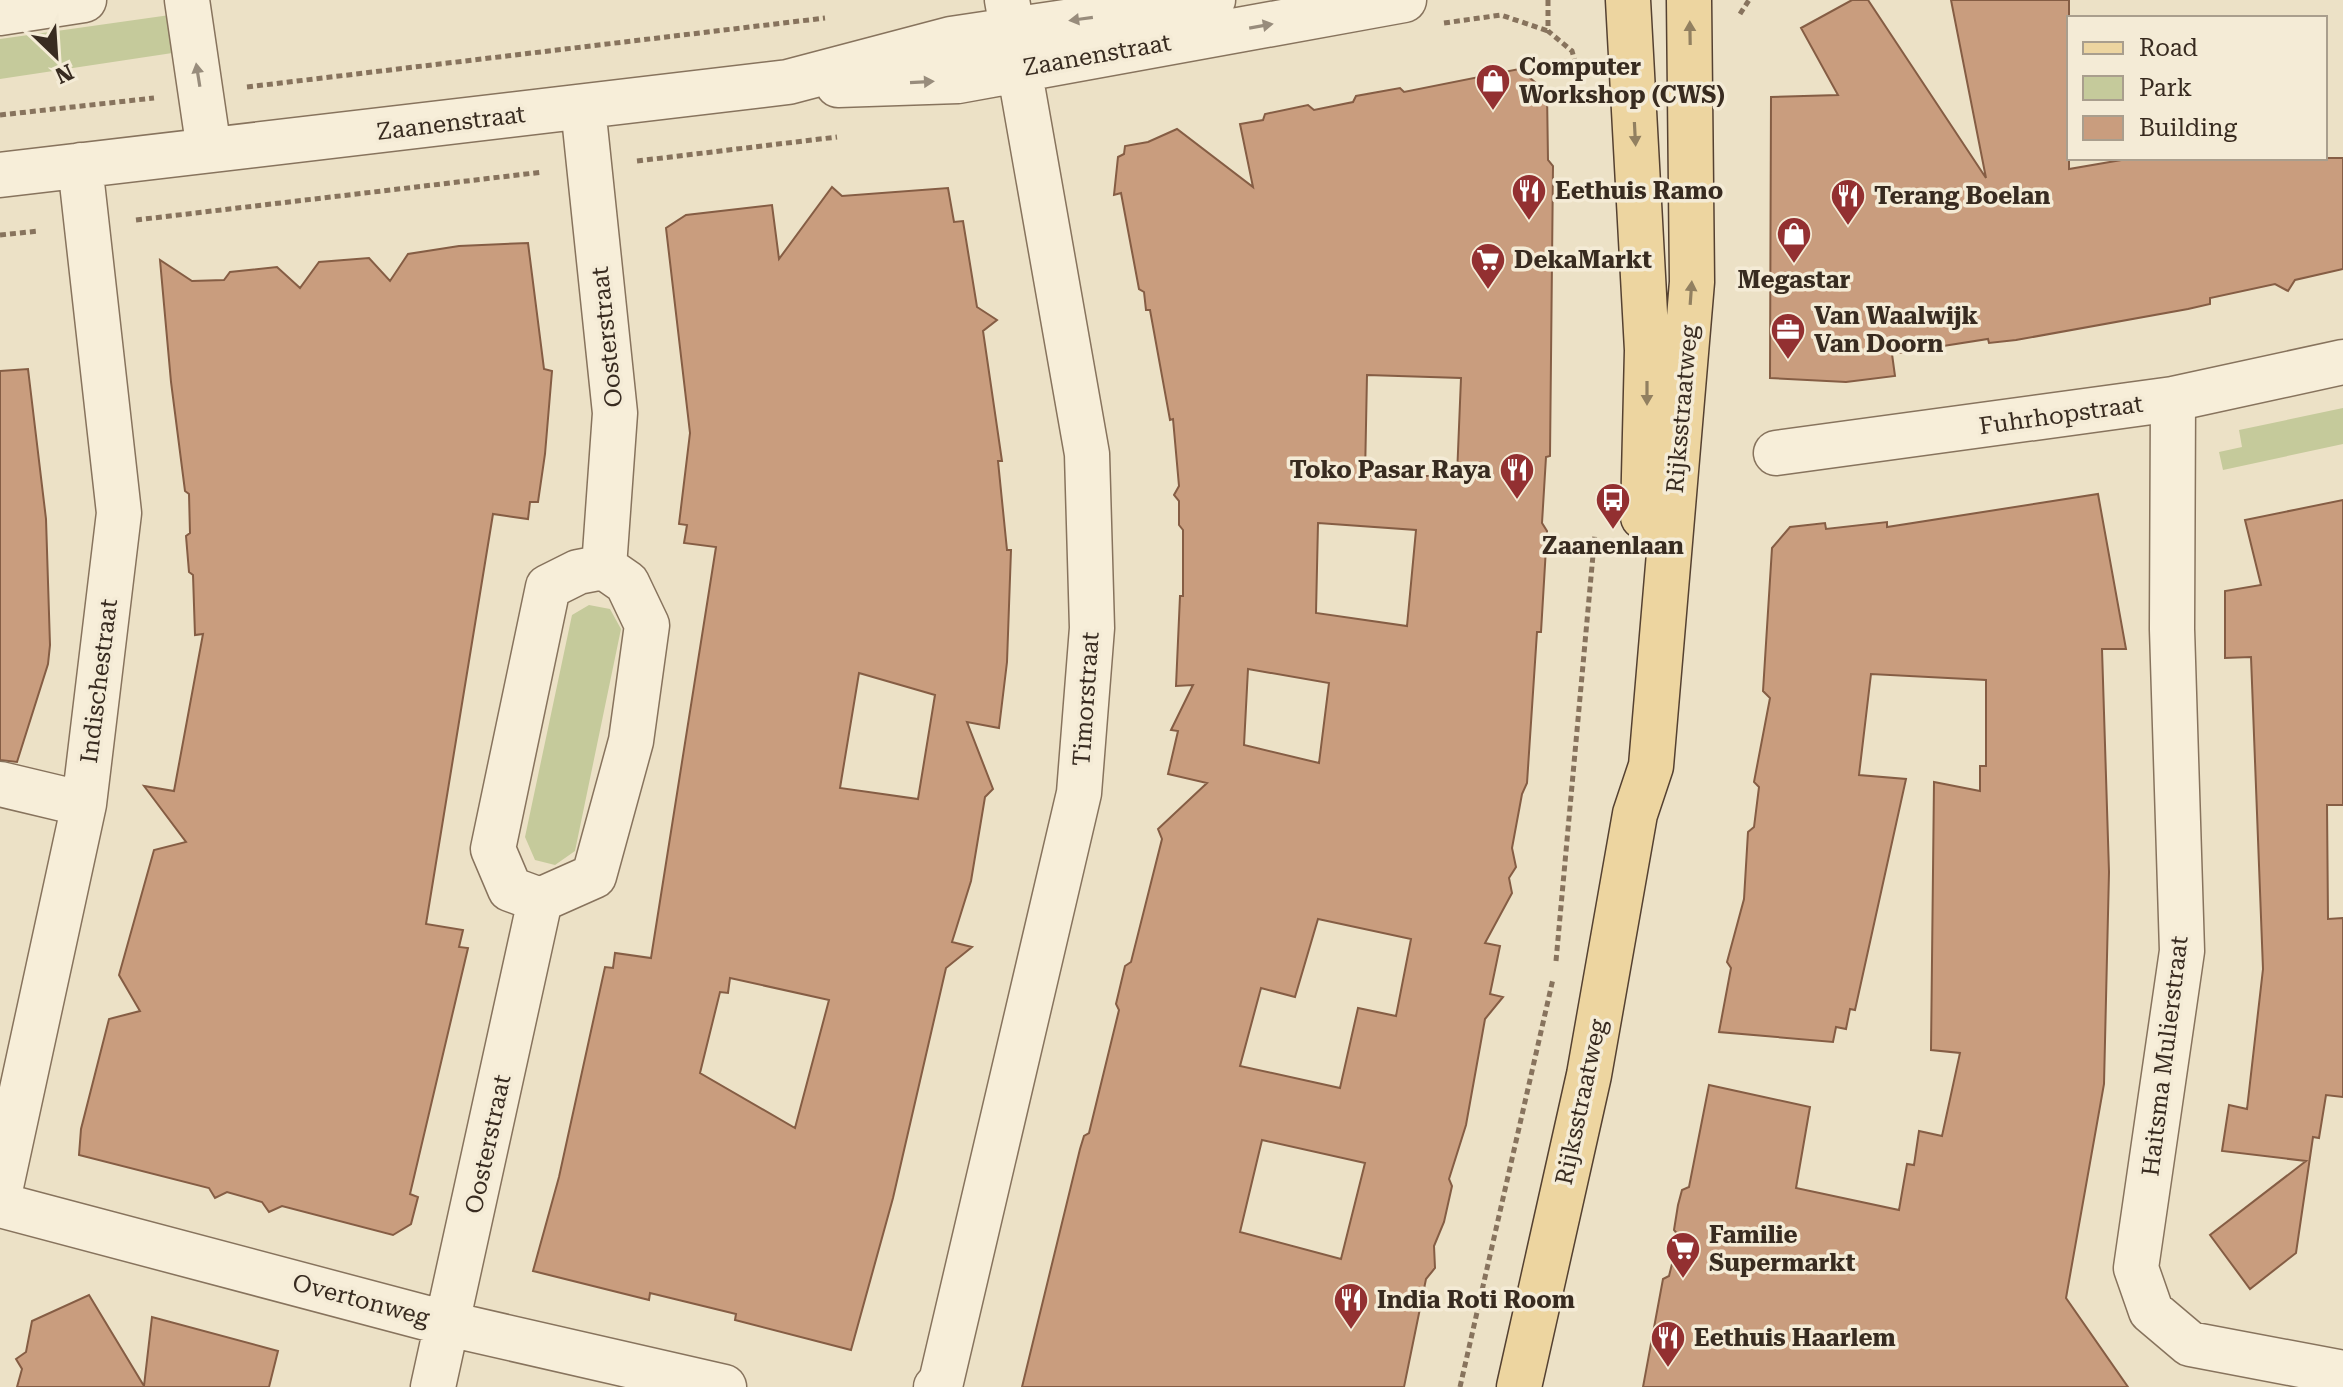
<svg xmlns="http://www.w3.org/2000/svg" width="2343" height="1387" viewBox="0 0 2343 1387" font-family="'Roboto Serif',serif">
	<rect width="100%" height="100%" fill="#ece1c6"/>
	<path fill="#c5ca9b" d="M177 14 179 52 0 79V39Z
		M2343 408V444L2223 470 2219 452 2242 447 2239 430Z
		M589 605 610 609 621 629 575 851 555 865 535 860 525 837 572 615Z"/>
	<path fill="#c99d7e" stroke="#855d44" stroke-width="2" fill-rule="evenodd" d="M1852 0H1868L1986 178 1951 0H2069V169L2133 158H2343V269L2295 280 2288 291 2275 284 2210 298V304L2188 309 2016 340 1989 343 1988 339 1892 354 1895 376 1846 382 1770 378 1771 97 1838 95 1801 28Z
		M1519 69 1547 92 1548 160 1553 166 1550 456 1546 457 1542 523 1547 531 1541 632H1537L1527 783 1522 794 1512 848 1516 867 1509 878 1512 893 1485 943 1500 946 1490 994 1503 997 1485 1019 1466 1125 1449 1179 1452 1186 1444 1222 1434 1246 1435 1268 1426 1279 1404 1387H1022L1080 1149 1084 1136 1089 1133 1119 1010 1116 1004 1125 966 1131 962 1162 839 1158 829 1207 783 1168 774 1178 731 1171 730 1193 685 1176 686 1180 596H1183V530L1179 525V501L1174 495 1179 486 1173 419 1170 420 1150 310H1146L1144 292 1139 289 1121 193 1114 195 1118 157 1124 154 1125 146 1148 142 1177 129 1253 187 1240 124 1263 120 1265 114 1308 105 1314 110 1353 102 1356 96 1400 88 1404 92ZM1367 375 1461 378 1457 476H1365ZM1318 523 1416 530 1407 626 1316 613ZM1248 669 1329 683 1319 763 1244 745ZM1318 919 1411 939 1396 1016 1358 1008 1340 1088 1240 1066 1261 988 1295 997ZM1262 1140 1365 1163 1341 1259 1240 1232Z
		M832 187 842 196 948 188 954 222 963 221 977 307 997 320 983 331 1002 461H998L1007 550H1011L1007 662 999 728 967 722 993 789 985 797 971 881 952 942 972 947 946 968 893 1198 851 1350 735 1320 736 1314 695 1304 650 1293 649 1300 533 1271 559 1177 605 967 613 968 615 953 651 958 716 547 684 543 687 525 679 524 690 433 666 228 686 215 772 205 779 259ZM859 673 935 695 918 799 840 788ZM730 978 829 1000 795 1128 700 1073 720 992 728 993Z
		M528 243 544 369 552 371 545 454 538 502H530L528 519 493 514 426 924 463 930 459 947 468 948 410 1194 418 1197 411 1224 393 1235 282 1206 269 1212 262 1202 227 1192 215 1198 209 1188 79 1155 81 1129 109 1019 140 1011 119 975 154 850 186 842 144 786 174 791 203 634 195 635 193 575 189 572 186 536 190 533 189 494 185 491 171 382 160 260 192 281 224 280 230 272 277 267 300 288 319 262 369 258 390 281 408 254 459 246Z
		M28 369 46 519 50 645 48 664 17 762 0 760V371Z
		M2098 494 2126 649H2102L2109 872 2104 1084 2066 1298 2128 1387H1643L1663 1279 1669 1276 1679 1236 1674 1230 1678 1205 1682 1190 1689 1187 1709 1085 1810 1107 1796 1188 1899 1210 1907 1164 1914 1165 1919 1131 1942 1136 1960 1053 1931 1050 1934 782 1980 791V766H1986V680L1871 674 1859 775 1906 779 1855 1010 1850 1009 1846 1029 1836 1027 1833 1042 1719 1032 1731 968 1727 962 1744 899 1748 832 1754 827 1759 787 1754 782 1770 698 1763 691 1772 548 1790 527 1825 523 1826 529 1887 522V527Z
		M2343 500V805H2327L2328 919 2343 918V1097L2326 1095 2319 1138 2313 1137 2296 1253 2250 1289 2210 1235 2306 1161 2222 1151 2229 1105 2247 1109 2263 969 2251 657 2225 658V591L2261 585 2245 520Z
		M89 1295 144 1386 152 1317 278 1351 269 1387H17L22 1369 16 1359 26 1352 32 1321Z"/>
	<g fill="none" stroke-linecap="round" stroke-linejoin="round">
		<defs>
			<path id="minor" d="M187 0 209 150
				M0 13 84 0
				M838 85 958 81 1404 0
				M583 107 615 413 604 567
				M0 175 788 82 951 39 1213 0
				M2173 399 2172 629 2182 951 2136 1268 2151 1311 2190 1344 2343 1373
				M1776 453 2173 399 2343 362
				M604 567 627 583 647 625 631 741 594 876 540 900 510 889 493 849 548 587 578 572Z
				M0 784 84 804
				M0 1191 84 804 119 513 80 165
				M0 1205 449 1324 724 1387
				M433 1387 540 900
				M936 1387 941 1382 1079 793 1092 628 1087 454 1007 0"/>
			<path id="major" d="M1628 0 1647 350 1643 517
				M1519 1387 1589 1075 1635 814 1651 766 1692 282 1689 0"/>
		</defs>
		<use href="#minor" stroke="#87735d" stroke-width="47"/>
		<use href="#major" stroke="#554131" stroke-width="47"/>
		<path stroke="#87735d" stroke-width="5" stroke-dasharray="6 4" stroke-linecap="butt" d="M1548 0V31L1572 51 1580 79
			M1740 14 1749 0
			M1444 23 1501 15 1548 31
			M247 87 825 18
			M0 115 154 98
			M637 161 837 137
			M136 220 543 172
			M0 235 39 231
			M1556 961 1595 533
			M1460 1387 1553 979"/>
		<use href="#minor" stroke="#f7eed9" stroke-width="44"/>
		<use href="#major" stroke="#edd5a0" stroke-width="44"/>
	</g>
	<defs><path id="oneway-solid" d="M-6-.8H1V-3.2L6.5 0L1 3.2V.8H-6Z" transform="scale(2)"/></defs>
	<g fill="#988c7c">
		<use href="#oneway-solid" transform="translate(1081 19) rotate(172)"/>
		<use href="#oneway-solid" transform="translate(1261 26) rotate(-10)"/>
		<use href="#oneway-solid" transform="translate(198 75) rotate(-99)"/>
		<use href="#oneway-solid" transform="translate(922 82) rotate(-3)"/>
	</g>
	<g fill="#928060">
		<use href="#oneway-solid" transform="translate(1690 33) rotate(-91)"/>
		<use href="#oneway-solid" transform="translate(1635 134) rotate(87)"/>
		<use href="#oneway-solid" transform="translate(1691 293) rotate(-86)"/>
		<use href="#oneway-solid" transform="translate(1647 393) rotate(90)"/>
	</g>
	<defs>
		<symbol id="shop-pin" viewBox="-11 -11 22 30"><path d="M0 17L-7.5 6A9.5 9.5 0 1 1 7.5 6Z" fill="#933031" stroke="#f4ebd6"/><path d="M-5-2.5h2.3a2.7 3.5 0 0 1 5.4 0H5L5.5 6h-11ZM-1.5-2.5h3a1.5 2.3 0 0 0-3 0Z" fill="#fff"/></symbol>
		<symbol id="restaurant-pin" viewBox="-11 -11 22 30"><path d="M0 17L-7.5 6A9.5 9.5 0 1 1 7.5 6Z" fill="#933031" stroke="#f4ebd6"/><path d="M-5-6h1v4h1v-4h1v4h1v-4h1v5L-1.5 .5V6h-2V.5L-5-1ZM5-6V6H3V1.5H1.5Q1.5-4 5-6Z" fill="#fff"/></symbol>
		<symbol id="supermarket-pin" viewBox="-11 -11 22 30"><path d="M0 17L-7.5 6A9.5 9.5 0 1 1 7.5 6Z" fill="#933031" stroke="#f4ebd6"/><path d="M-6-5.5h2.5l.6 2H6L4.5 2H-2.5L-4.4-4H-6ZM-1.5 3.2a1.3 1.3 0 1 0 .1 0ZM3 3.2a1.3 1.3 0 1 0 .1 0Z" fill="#fff"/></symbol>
		<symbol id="office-pin" viewBox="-11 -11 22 30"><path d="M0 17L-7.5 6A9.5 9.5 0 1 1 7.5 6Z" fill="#933031" stroke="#f4ebd6"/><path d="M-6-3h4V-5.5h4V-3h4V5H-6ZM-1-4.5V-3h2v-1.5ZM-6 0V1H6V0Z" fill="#fff"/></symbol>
		<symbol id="bus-pin" viewBox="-11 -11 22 30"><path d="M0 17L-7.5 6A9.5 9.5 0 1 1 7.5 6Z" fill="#933031" stroke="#f4ebd6"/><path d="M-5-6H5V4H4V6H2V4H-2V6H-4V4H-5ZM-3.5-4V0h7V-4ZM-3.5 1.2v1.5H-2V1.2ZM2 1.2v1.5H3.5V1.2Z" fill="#fff"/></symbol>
	</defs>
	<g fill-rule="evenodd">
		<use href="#shop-pin" x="1473" y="61" width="40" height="54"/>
		<use href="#restaurant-pin" x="1509" y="171" width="40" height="54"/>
		<use href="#restaurant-pin" x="1828" y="176" width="40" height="54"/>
		<use href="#shop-pin" x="1774" y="214" width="40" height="54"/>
		<use href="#supermarket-pin" x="1468" y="240" width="40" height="54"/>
		<use href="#office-pin" x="1768" y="310" width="40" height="54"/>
		<use href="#restaurant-pin" x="1497" y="450" width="40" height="54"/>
		<use href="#bus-pin" x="1593" y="480" width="40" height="54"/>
		<use href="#supermarket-pin" x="1663" y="1229" width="40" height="54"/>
		<use href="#restaurant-pin" x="1331" y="1280" width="40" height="54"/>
		<use href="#restaurant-pin" x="1648" y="1318" width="40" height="54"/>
	</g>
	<g text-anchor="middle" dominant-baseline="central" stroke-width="7" stroke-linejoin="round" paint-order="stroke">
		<g font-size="24" fill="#382b20" stroke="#f4ebd6">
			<text transform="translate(1097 55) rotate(-10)">Zaanenstraat</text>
			<text transform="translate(451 123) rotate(-7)">Zaanenstraat</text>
			<text transform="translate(607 337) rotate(-96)">Oosterstraat</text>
			<text transform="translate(1682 409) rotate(-85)">Rijksstraatweg</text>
			<text transform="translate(2061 415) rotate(-8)">Fuhrhopstraat</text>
			<text transform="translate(99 681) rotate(-83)">Indischestraat</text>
			<text transform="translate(1086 699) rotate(-86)">Timorstraat</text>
			<text transform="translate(2165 1056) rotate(-83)">Haitsma Mulierstraat</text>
			<text transform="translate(1581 1102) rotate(-78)">Rijksstraatweg</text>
			<text transform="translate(488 1144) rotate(-78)">Oosterstraat</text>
			<text transform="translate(361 1300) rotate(15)">Overtonweg</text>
		</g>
		<g font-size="24" font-weight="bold" fill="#382b20" stroke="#f4ebd6" text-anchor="start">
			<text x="1519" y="67">Computer<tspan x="1519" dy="28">Workshop (CWS)</tspan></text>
			<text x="1555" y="191">Eethuis Ramo</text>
			<text x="1874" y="196">Terang Boelan</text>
			<text x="1514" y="260">DekaMarkt</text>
			<text x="1794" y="280" text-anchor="middle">Megastar</text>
			<text x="1814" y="316">Van Waalwijk<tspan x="1814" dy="28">Van Doorn</tspan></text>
			<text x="1491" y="470" text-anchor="end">Toko Pasar Raya</text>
			<text x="1613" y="546" text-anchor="middle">Zaanenlaan</text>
			<text x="1709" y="1235">Familie<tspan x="1709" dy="28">Supermarkt</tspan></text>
			<text x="1377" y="1300">India Roti Room</text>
			<text x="1694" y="1338">Eethuis Haarlem</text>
		</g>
	</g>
	<rect x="2067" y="16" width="260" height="144" fill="#f4ebd6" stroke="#a99e8d" stroke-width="2"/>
	<rect x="2083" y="42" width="40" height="12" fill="#edd5a0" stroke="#a99e8d" stroke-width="2"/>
	<text x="2139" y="56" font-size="24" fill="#382b20">Road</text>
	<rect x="2083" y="76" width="40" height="24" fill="#c5ca9b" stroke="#a99e8d" stroke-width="2"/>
	<text x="2139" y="96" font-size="24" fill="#382b20">Park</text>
	<rect x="2083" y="116" width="40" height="24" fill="#c99d7e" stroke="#a99e8d" stroke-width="2"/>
	<text x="2139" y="136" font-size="24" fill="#382b20">Building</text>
	<g transform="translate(56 56) rotate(155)" stroke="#f4ebd6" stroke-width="6" paint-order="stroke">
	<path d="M0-6L14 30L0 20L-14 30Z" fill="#382b20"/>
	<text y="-12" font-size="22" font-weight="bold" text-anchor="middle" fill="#382b20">N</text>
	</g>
</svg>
